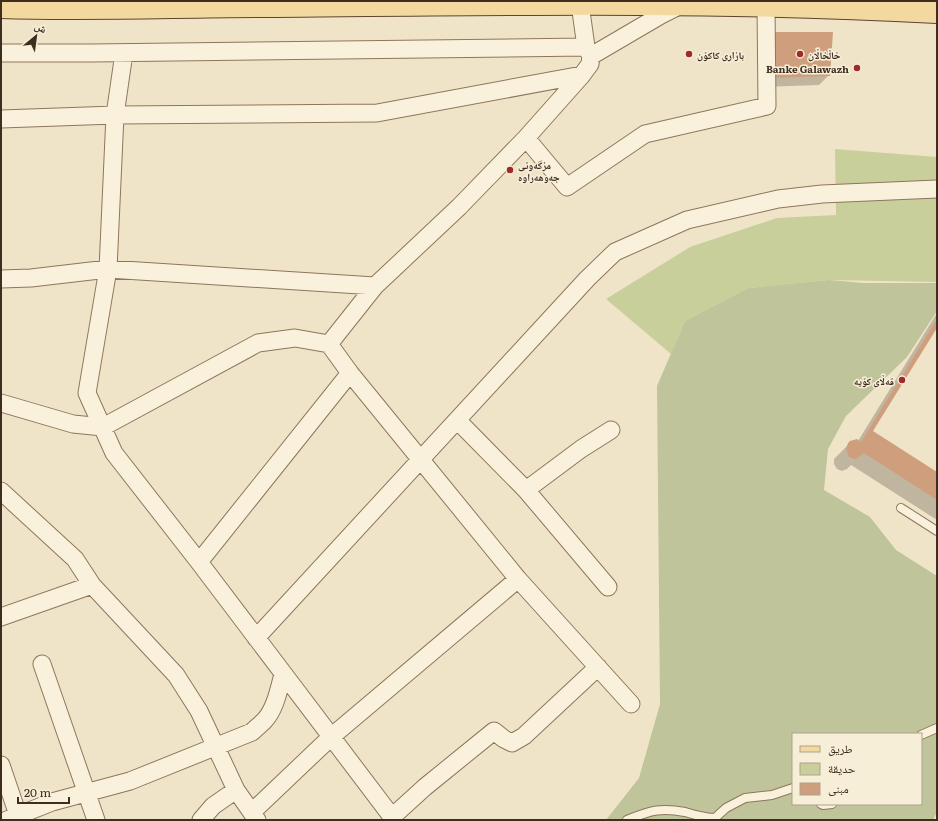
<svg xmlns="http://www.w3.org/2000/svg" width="938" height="821" viewBox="0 0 938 821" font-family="Literata,'Noto Naskh Arabic',serif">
	<rect width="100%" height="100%" fill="#f0e4c8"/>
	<path fill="#c9cf9b" d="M835 149 937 157V282L829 280 748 288 685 321 671 354 606 299 690 247 777 218 836 215Z"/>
	<path fill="#bfc49a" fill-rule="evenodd" d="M829 280 864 283H937V311L907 357 846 416 828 449 824 490 870 517 896 550 937 576V812L933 820H606L639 778 660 704 657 386 685 321 748 288ZM793 734H921V804H793Z"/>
	<path fill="#0003" d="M769 33 829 75 819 85 762 87Z
		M937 313V326L872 432 937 473V520L851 465 847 469 842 471 837 469 834 464V459L851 442 858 441Z"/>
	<path fill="#cf9f7d" d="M768 32H833L830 76 771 78Z
		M937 319V328L873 431 937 472V500L864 453 858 458 855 459 849 457 846 449 848 443 850 441 857 439 861 442Z"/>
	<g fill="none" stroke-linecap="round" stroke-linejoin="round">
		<defs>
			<path id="service" d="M901 508 937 531
				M921 735 937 728
				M821 804 823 805 832 804
				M627 820C649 811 660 807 685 812 695 815 705 818 715 818L726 808 745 798 772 795 793 788"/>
			<path id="minor" d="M580 4 586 47
				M1 53H92L586 47 591 56
				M124 53 115 115 108 269 87 393 114 453 199 562 392 817 425 787 494 731 504 739 512 743 524 736 598 667
				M1 119 115 115 377 113 582 75
				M526 138 567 187 645 134 767 106 766 6
				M1 279 31 278 108 269 375 286
				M329 344 375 286 459 207 526 138 582 75 590 64 591 56 661 15 681 5
				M1 403 73 424 103 427 258 343 295 338 329 344 350 373 518 579 631 704
				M457 420 526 490 608 587
				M526 490 581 449 611 430
				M1 491 75 559 92 585 176 675 199 711 236 790 257 820
				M199 562 350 373
				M1 617 92 585
				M256 638 587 279 615 252 687 220 778 199 822 194 937 189
				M42 664 96 820
				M1 765 18 815
				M252 812 331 737 518 579
				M7 820 52 802 130 781 252 732C256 728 260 725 264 721 275 710 279 689 283 674
				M201 820 213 806 236 790"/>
			<path id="primary" d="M1 7C90 10 180 6 269 6 492 4 715 0 937 12"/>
		</defs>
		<use href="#service" stroke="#8d765c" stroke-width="10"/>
		<use href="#minor" stroke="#8d765c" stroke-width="19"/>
		<use href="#primary" stroke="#5b4430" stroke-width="24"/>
		<use href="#service" stroke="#faf1dc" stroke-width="8"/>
		<use href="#minor" stroke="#faf1dc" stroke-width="17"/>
		<use href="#primary" stroke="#f3d9a0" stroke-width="22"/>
	</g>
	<g fill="#9e2a2b" stroke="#f7eed8" stroke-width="1.5">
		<circle cx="689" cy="54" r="4"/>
		<circle cx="800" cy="54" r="4"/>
		<circle cx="857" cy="68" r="4"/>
		<circle cx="510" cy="170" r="4"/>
		<circle cx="902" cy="380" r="4"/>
	</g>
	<g text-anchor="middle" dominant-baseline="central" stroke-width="3" stroke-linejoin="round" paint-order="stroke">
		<g font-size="10" font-weight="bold" fill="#3d2e20" stroke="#f7eed8" text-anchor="start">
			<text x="697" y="54">بازاڕی کاکۆن</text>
			<text x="808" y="54">خاڵخاڵان</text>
			<text x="849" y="68" text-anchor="end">Banke Galawazh</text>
			<text x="518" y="164">مزگه‌وتی<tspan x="518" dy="12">جه‌وهه‌راوه</tspan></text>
			<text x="894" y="380" text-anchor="end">قەڵای کۆیە</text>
		</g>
	</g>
	<rect width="938" height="821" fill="none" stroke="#3d2e20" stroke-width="4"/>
	<rect x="792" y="733" width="130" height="72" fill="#f7eed8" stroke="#ada18e"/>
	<rect x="800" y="746" width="20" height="6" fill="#f3d9a0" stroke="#ada18e"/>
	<text x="828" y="753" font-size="12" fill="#3d2e20">طريق</text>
	<rect x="800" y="763" width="20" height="12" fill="#c9cf9b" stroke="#ada18e"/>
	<text x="828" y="773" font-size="12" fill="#3d2e20">حديقة</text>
	<rect x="800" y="783" width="20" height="12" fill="#cf9f7d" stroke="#ada18e"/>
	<text x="828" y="793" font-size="12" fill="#3d2e20">مبنى</text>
	<g transform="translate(36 36) rotate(29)" stroke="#f7eed8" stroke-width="3" paint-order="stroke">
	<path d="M0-3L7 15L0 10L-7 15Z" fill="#3d2e20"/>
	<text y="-6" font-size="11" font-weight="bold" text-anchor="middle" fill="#3d2e20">ش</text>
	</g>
	<path d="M18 797v6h51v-6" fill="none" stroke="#3d2e20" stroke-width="2"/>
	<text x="24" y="797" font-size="12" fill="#3d2e20" stroke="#f7eed8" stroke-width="3" paint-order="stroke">20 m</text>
</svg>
